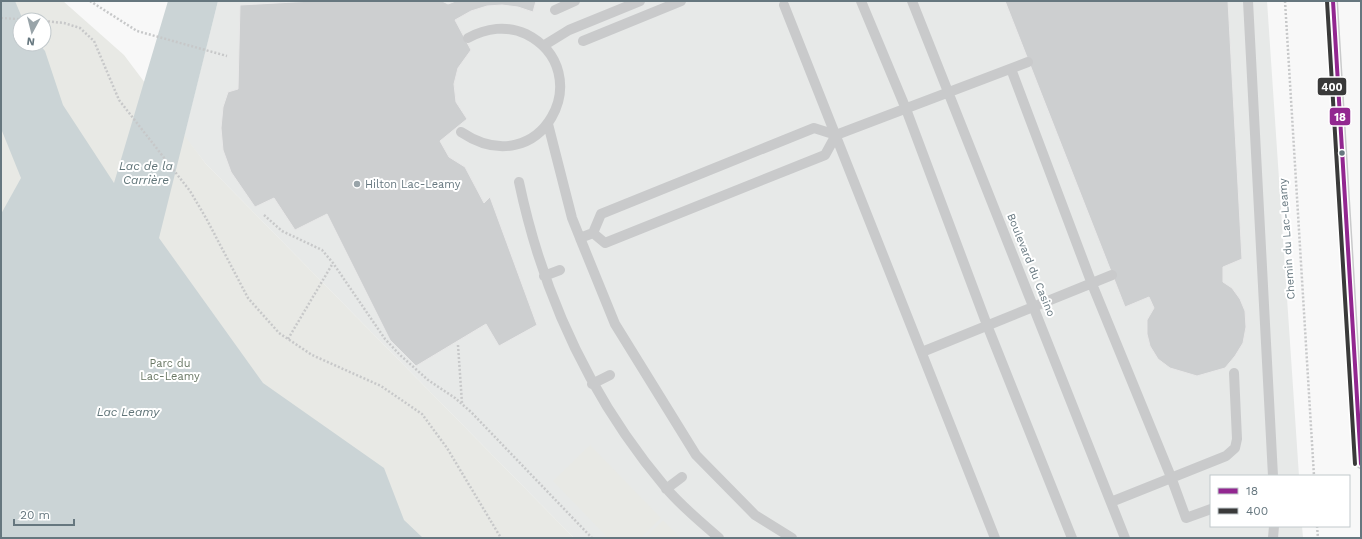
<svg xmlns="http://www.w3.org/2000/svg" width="1362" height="539" viewBox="0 0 1362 539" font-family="'Work Sans',sans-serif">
	<rect width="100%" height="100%" fill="#f8f8f8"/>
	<path fill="#e7e9e8" d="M218 1H1267L1299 476H1211V526H1302L1303 538H574L206 164 184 136Z"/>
	<path fill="#e8e9e5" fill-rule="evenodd" d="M1 1H63L124 55 206 164 574 538H1ZM20 20H44V44H20Z
		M590 445 661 518 641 538H608L553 481Z
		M663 520 681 538H645Z"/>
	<path fill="#cbd4d6" d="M1 1H15L23 20H20V44H39L45 51 63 105 114 183 168 1H218L159 238 263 383 384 468 404 520 423 538H1V214L21 178 2 131Z"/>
	<path fill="#cdcfd0" stroke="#e8e8e8" d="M313 1H442L448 4 456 1H536L533 12 518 7 502 5 487 6 471 11 455 20 471 50 458 68 454 84 456 102 467 119 440 141 449 157 465 167 484 203 490 197 537 325 499 346 486 324 416 366 390 340 327 214 295 230 274 198 255 207 231 172 223 150 221 128 223 107 228 92 238 89 240 5Z
		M1005 1H1228L1242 259 1223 267V282L1232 288 1240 299 1245 311 1246 327 1243 343 1235 356 1225 368 1197 376 1170 368 1158 359 1150 346 1147 334V320L1154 308 1149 297 1125 307Z"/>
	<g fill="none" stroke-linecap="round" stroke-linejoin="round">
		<path stroke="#c7c8c9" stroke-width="2.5" stroke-dasharray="2 2" stroke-linecap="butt" d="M90 1 137 31 227 56
			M1285 1 1314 476
			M1 18 33 20
			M44 21 64 23 80 28 94 41 119 100 190 191 206 218 248 298 279 333 312 355 381 386 422 414 447 448 501 538
			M264 215 282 231 322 250 333 263 385 339 400 355 428 380 455 398 471 412 592 538
			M288 339 333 263
			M458 345 462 403
			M1317 526 1318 538"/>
		<path stroke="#c9cacb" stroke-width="10" d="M861 1 906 109 987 325 1072 538
			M912 1 1125 538
			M1248 1 1273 476
			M1333 1 1361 464
			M784 5 995 538
			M555 10 575 1
			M583 41 681 1
			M543 46 569 30 640 1
			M1011 69 1092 284 1171 477 1186 518 1211 509
			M548 124 572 218 580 238 593 233 601 214 814 128 836 135 1028 62
			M461 132C542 186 600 71 526 34 507 25 486 28 468 38
			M519 182C543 296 590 398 666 488 682 507 701 522 719 538
			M593 233 605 243 825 155 836 135
			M580 238 615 324 696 455 755 515 792 538
			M544 276 560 270
			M922 352 1112 275
			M592 384 610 375
			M666 489 682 477
			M1111 502 1226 456 1235 448 1237 439 1234 373
			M1273 538 1274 526"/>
		<defs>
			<path id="bus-1" d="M1333 1 1361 464"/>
			<path id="bus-2" d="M1327 1 1355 464"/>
		</defs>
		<use href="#bus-1" stroke="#fff" stroke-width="7"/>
		<use href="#bus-2" stroke="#fff" stroke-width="7"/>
		<use href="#bus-1" stroke="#922790" stroke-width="4"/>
		<use href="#bus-2" stroke="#3a3a3a" stroke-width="4"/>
	</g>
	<circle fill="#66777f" stroke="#fff" stroke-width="1.5" cx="1342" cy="153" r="3.5"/>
	<circle fill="#99a4a9" stroke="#fff" stroke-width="1.5" cx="357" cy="184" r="4"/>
	<g text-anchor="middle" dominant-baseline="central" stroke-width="4" stroke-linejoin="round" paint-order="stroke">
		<g font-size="11" fill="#66777f" stroke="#fff" text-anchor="start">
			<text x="365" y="184">Hilton Lac-Leamy</text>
		</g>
		<g font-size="11" fill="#66777f" stroke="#fff">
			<text transform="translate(1287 239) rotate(-94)">Chemin du Lac-Leamy</text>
			<text transform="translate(1031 265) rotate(68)">Boulevard du Casino</text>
		</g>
		<g font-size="11" fill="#6a7865" stroke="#fff">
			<text x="170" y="363">Parc du<tspan x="170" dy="13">Lac-Leamy</tspan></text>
		</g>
		<g font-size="12" font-style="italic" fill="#617579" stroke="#fff">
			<text x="146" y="166">Lac de la<tspan x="146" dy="14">Carrière</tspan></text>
			<text x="128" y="412">Lac Leamy</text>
		</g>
	</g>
	<g stroke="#fff" stroke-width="1.5">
		<rect x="1317" y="77" width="30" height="19" rx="4" fill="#3a3a3a"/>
		<rect x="1329" y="107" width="22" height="19" rx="4" fill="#922790"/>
	</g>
	<g font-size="11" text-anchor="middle" font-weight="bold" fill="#fff">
		<text x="1332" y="91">400</text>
		<text x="1340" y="121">18</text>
	</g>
	<rect width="1362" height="539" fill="none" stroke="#66777f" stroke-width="4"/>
	<rect x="1210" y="475" width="140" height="52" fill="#ffffff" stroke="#c2c9cc"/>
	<rect x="1218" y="488" width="20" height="6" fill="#922790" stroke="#c2c9cc"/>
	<text x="1246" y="495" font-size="12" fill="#66777f">18</text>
	<rect x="1218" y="508" width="20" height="6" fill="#3a3a3a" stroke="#c2c9cc"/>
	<text x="1246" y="515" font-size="12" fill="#66777f">400</text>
	<g transform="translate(32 32) rotate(187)"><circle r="19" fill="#ffffff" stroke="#c2c9cc"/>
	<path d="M0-3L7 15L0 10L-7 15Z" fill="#99a4a9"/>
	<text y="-6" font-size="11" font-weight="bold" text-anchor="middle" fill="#66777f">N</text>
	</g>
	<path d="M14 519v6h60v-6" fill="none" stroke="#66777f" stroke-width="2"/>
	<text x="20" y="519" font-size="12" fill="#66777f" stroke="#ffffff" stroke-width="3" paint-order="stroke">20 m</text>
</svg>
